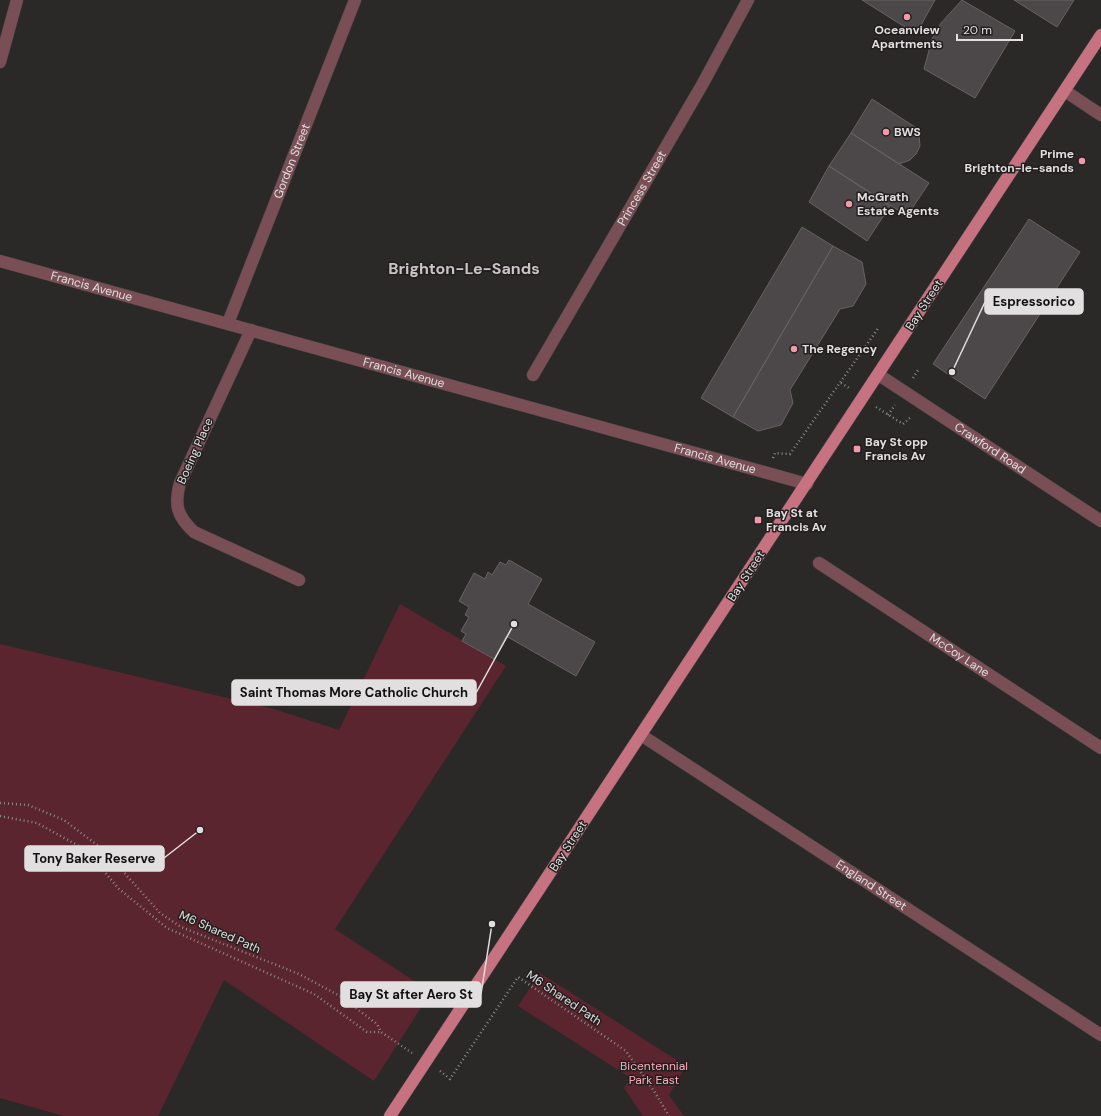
<svg xmlns="http://www.w3.org/2000/svg" width="1101" height="1116" viewBox="0 0 1101 1116" font-family="'DM Sans',sans-serif">
	<rect width="100%" height="100%" fill="#2b2828"/>
	<path fill="#5b2530" d="M400 604 506 666 335 929 431 992 374 1081 224 980 158 1116H64L0 1098V644L274 709 339 730Z
		M540 973 686 1066 669 1095 684 1116H643L624 1088 631 1078 518 1006Z"/>
	<path fill="#4c4849" stroke="#676363" d="M862 0H935L916 34Z
		M962 0 1015 31 975 98 924 69 932 39 941 23Z
		M1014 0H1074L1057 27Z
		M872 99 921 131 919 135 920 146 916 154 910 160 899 164 851 133Z
		M851 133 929 183 907 216 829 166Z
		M829 166 890 206 867 241 809 202Z
		M1029 219 1080 252 985 399 933 364Z
		M802 227 833 246 733 417 701 398Z
		M833 246 862 262 866 284 853 306 840 309 790 390 793 403 781 425 758 431 733 417Z
		M509 560 542 579 528 604 595 642 576 676 506 636 494 659 462 641 466 634 461 631 469 617 465 615 469 607 459 601 474 573 485 579 488 572 492 575 500 562 506 565Z"/>
	<g fill="none" stroke-linecap="round" stroke-linejoin="round">
		<defs>
			<g id="minor">
				<path d="M0 62 17 0"/>
				<path d="M1065 91 1101 115"/>
				<path id="s1" d="M0 261 807 484"/>
				<path id="s2" d="M228 323 355 0"/>
				<path d="M251 330 180 483C174 505 177 516 194 532L299 580"/>
				<path id="s3" d="M533 375 702 85 748 0"/>
				<path id="s4" d="M879 375 1101 521"/>
				<path id="s5" d="M819 563 1101 748"/>
				<path id="s6" d="M641 735 1101 1035"/>
			</g>
			<path id="major" d="M390 1116 1101 35"/>
		</defs>
		<use href="#minor" stroke="#484545" stroke-width="13"/>
		<use href="#major" stroke="#484545" stroke-width="13"/>
		<path stroke="#8c8989" stroke-width="2.5" stroke-dasharray="1 3" stroke-linecap="butt" d="M913 378 918 370
			M841 383 849 388
			M876 407 903 424 911 417
			M888 415 895 405
			M773 458 775 453 790 454 879 327
			M0 803 28 805 64 820 105 851 160 913 181 927 299 974 340 996 377 1024 381 1032 412 1053
			M0 816 37 823 86 850 119 889 167 928 314 994 367 1032H381
			M440 1071 450 1079 518 977 626 1051 654 1091 669 1116"/>
		<use href="#minor" stroke="#794f55" stroke-width="12"/>
		<use href="#major" stroke="#c77281" stroke-width="12"/>
	</g>
	<g fill="#f39aa8" stroke="#221e1f" stroke-width="1.5">
		<circle cx="907" cy="17" r="4"/>
		<circle cx="886" cy="132" r="4"/>
		<circle cx="1082" cy="161" r="4"/>
		<circle cx="849" cy="204" r="4"/>
		<circle cx="794" cy="349" r="4"/>
		<rect x="853" y="445" width="8" height="8" rx="2"/>
		<rect x="754" y="516" width="8" height="8" rx="2"/>
	</g>
	<g text-anchor="middle" dominant-baseline="central" stroke-width="3" stroke-linejoin="round" paint-order="stroke">
		<g font-size="12" font-weight="bold" fill="#e1dfdf" stroke="#221e1f" text-anchor="start">
			<text x="907" y="30" text-anchor="middle">Oceanview<tspan x="907" dy="14">Apartments</tspan></text>
			<text x="894" y="132">BWS</text>
			<text x="1074" y="154" text-anchor="end">Prime<tspan x="1074" dy="14">Brighton-le-sands</tspan></text>
			<text x="857" y="197">McGrath<tspan x="857" dy="14">Estate Agents</tspan></text>
			<text x="802" y="349">The Regency</text>
			<text x="865" y="442">Bay St opp<tspan x="865" dy="14">Francis Av</tspan></text>
			<text x="766" y="513">Bay St at<tspan x="766" dy="14">Francis Av</tspan></text>
		</g>
		<g font-size="12" fill="#e1dfdf" stroke="#221e1f">
			<text stroke="none"><textPath href="#s2" startOffset="174">Gordon Street</textPath></text>
			<text stroke="none"><textPath href="#s3" startOffset="216">Princess Street</textPath></text>
			<text stroke="none"><textPath href="#s1" startOffset="95">Francis Avenue</textPath></text>
			<text transform="translate(924 305) rotate(-57)">Bay Street</text>
			<text stroke="none"><textPath href="#s1" startOffset="419">Francis Avenue</textPath></text>
			<text stroke="none"><textPath href="#s4" startOffset="133">Crawford Road</textPath></text>
			<text transform="translate(195 451) rotate(-66)">Boeing Place</text>
			<text stroke="none"><textPath href="#s1" startOffset="742">Francis Avenue</textPath></text>
			<text transform="translate(746 576) rotate(-57)">Bay Street</text>
			<text stroke="none"><textPath href="#s5" startOffset="168">McCoy Lane</textPath></text>
			<text transform="translate(568 846) rotate(-57)">Bay Street</text>
			<text stroke="none"><textPath href="#s6" startOffset="275">England Street</textPath></text>
			<text transform="translate(220 932) rotate(24)">M6 Shared Path</text>
			<text transform="translate(564 998) rotate(34)">M6 Shared Path</text>
		</g>
		<g font-size="12" fill="#fdaeba" stroke="#221e1f">
			<text x="654" y="1066">Bicentennial<tspan x="654" dy="14">Park East</tspan></text>
		</g>
		<g font-size="16" font-weight="bold" fill="#c9c4c5" stroke="#221e1f">
			<text x="464" y="268">Brighton-Le-Sands</text>
		</g>
	</g>
	<path fill="none" stroke="#e1dfdf" stroke-width="1.5" d="M952 372L985 302M514 624L476 693M200 830L164 858M492 924L481 994"/>
	<g fill="#e1dfdf" stroke="#221e1f" stroke-width="1.5">
		<circle cx="952" cy="372" r="4"/>
		<circle cx="514" cy="624" r="4"/>
		<circle cx="200" cy="830" r="4"/>
		<circle cx="492" cy="924" r="4"/>
	</g>
	<g fill="#e1dfdf" stroke="#e1dfdf" stroke-width="1.5">
		<rect x="985" y="289" width="98" height="25" rx="4"/>
		<rect x="232" y="680" width="244" height="25" rx="4"/>
		<rect x="25" y="846" width="139" height="25" rx="4"/>
		<rect x="341" y="982" width="140" height="25" rx="4"/>
	</g>
	<g font-size="13" text-anchor="middle" font-weight="bold" fill="#111">
		<text x="1034" y="306">Espressorico</text>
		<text x="354" y="697">Saint Thomas More Catholic Church</text>
		<text x="94" y="863">Tony Baker Reserve</text>
		<text x="411" y="999">Bay St after Aero St</text>
	</g>
	<path d="M957 34v6h65v-6" fill="none" stroke="#e1dfdf" stroke-width="2"/>
	<text x="963" y="34" font-size="12" fill="#e1dfdf" stroke="#221e1f" stroke-width="3" paint-order="stroke">20 m</text>
</svg>
